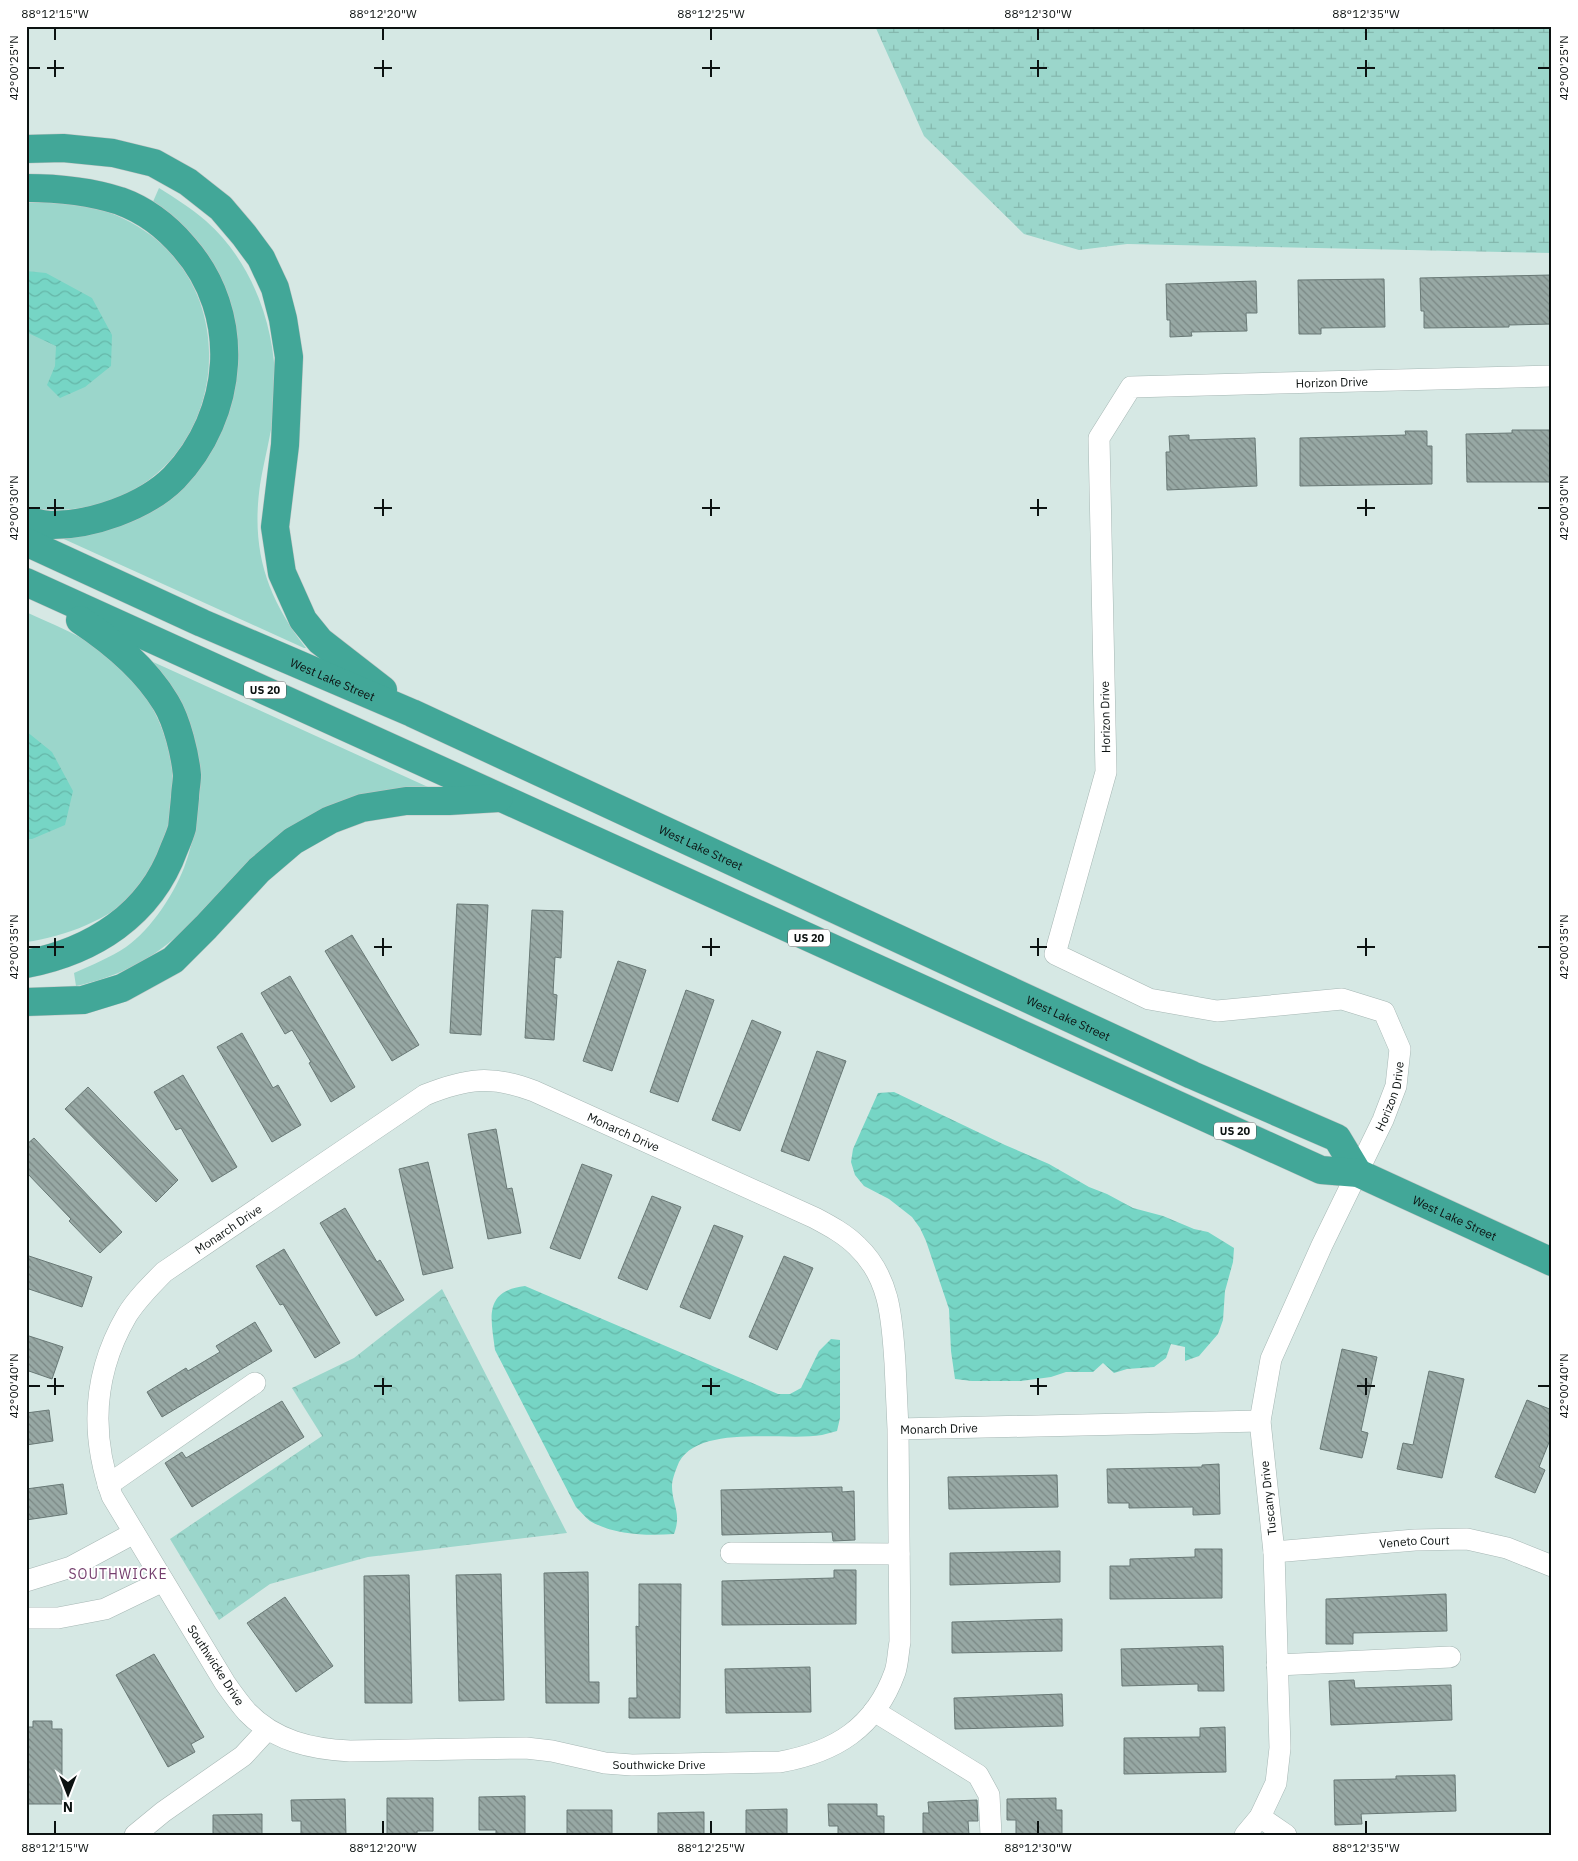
<svg xmlns="http://www.w3.org/2000/svg" width="1578" height="1861" viewBox="0 0 1578 1861" font-family="'IBM Plex Sans',sans-serif">
	<defs>
		<pattern id="wetland-marsh" width="20" height="14" patternUnits="userSpaceOnUse" patternTransform="scale(1.25)"><rect width="20" height="14" fill="#9bd6cb"/><path d="M1 5h8M5 5V1M11 12h8M15 12V8" fill="none" stroke="#84b7ad"/></pattern>
		<pattern id="park-crowns" width="20" height="18" patternUnits="userSpaceOnUse" patternTransform="scale(1.25)"><rect width="20" height="18" fill="#9bd6cb"/><path d="M2 6a3 3 0 1 1 6 0M12 15a3 3 0 1 1 6 0" fill="none" stroke="#84b7ad"/></pattern>
		<pattern id="water-waves" width="16" height="10" patternUnits="userSpaceOnUse" patternTransform="scale(1.25)"><rect width="16" height="10" fill="#76d5c5"/><path d="M0 5q4-4 8 0t8 0" fill="none" stroke="#65b6a8"/></pattern>
		<pattern id="building-back-hatch" width="6" height="6" patternUnits="userSpaceOnUse" patternTransform="scale(1.25)"><rect width="6" height="6" fill="#97a8a4"/><path d="M-1 5l2 2M0 0l6 6M5-1l2 2" fill="none" stroke="#7a8784"/></pattern>
	</defs>
	<rect width="100%" height="100%" fill="#d6e8e4"/>
	<path fill="#9bd6cb" d="M159 188C175 198 191 208 206 221 258 267 281 342 274 410 271 436 264 460 260 485 251 549 266 597 306 648H304L55 535 167 497 236 344 152 204Z
		M26 203C48 203 70 202 91 207 113 212 133 222 152 236 237 301 225 442 130 492 98 509 61 513 26 508Z
		M26 612C63 629 109 646 134 679 176 734 187 803 153 864 148 872 144 882 138 890 112 919 64 937 26 942Z
		M151 661 428 787 315 814C257 839 223 896 177 936 148 962 114 978 76 986L74 973C92 965 111 957 126 947 151 930 177 890 186 862 191 849 193 835 196 821Z"/>
	<path fill="url(#wetland-marsh)" d="M875 26H1552V253L1127 244 1079 250 1024 234 924 136Z"/>
	<path fill="url(#park-crowns)" d="M442 1289 567 1533 368 1557 270 1584 219 1620 170 1539 322 1436 292 1388 354 1358Z"/>
	<path fill="url(#water-waves)" d="M26 271 46 273 92 298 112 335 111 366 85 387 60 398 47 385 55 366 56 346 26 332Z
		M26 731 52 752 73 791 65 825 32 839H26Z
		M894 1092 1005 1145 1049 1164 1089 1187 1107 1194 1133 1208 1163 1216 1194 1229 1208 1232 1234 1248 1233 1262 1225 1291 1223 1320 1218 1334 1199 1356 1185 1361V1347L1171 1344 1166 1358 1154 1367 1127 1369 1114 1373 1103 1363 1093 1372H1066L1051 1377 1021 1381H972L955 1379 951 1351 949 1309 926 1241 920 1228 912 1217 889 1199 864 1186 855 1175 851 1162 853 1149 878 1093Z
		M525 1286 778 1394H790L801 1388 819 1351 831 1339 840 1340V1418L837 1431C832 1432 827 1434 822 1435 785 1442 693 1422 677 1467 675 1472 672 1480 672 1486 672 1505 682 1513 674 1534 647 1536 614 1535 590 1521 585 1517 580 1511 576 1507L495 1350C491 1318 483 1291 525 1286Z"/>
	<path fill="url(#building-back-hatch)" stroke="#697976" d="M1551 275 1552 324 1509 325V327L1424 328V311H1421L1420 278Z
		M1384 279 1385 327 1321 328V334H1299L1298 280Z
		M1256 281 1257 313H1246L1247 331 1191 332 1192 336 1170 337V320H1167L1166 284Z
		M1512 430H1551L1552 482H1467L1466 434 1512 433Z
		M1405 431H1427V446H1432V484L1300 486V438L1406 435Z
		M1189 435V440L1255 438 1257 486 1167 490 1166 452H1170L1169 436Z
		M457 904 488 905 481 1035 450 1033Z
		M532 910 563 911 561 958 555 957 553 994 557 995 554 1040 525 1038Z
		M352 935 419 1045 392 1061 325 951Z
		M618 961 646 970 612 1071 583 1061Z
		M290 976 355 1087 331 1102 309 1063 311 1062 292 1030 285 1034 261 993Z
		M686 990 714 1000 678 1102 650 1092Z
		M752 1020 781 1032 740 1131 712 1120Z
		M242 1033 273 1088 278 1085 301 1125 272 1142 217 1047Z
		M817 1051 846 1061 809 1161 781 1151Z
		M183 1075 237 1167 212 1182 181 1128 176 1130 154 1092Z
		M88 1087 178 1180 156 1202 65 1109Z
		M496 1129 507 1189 512 1188 521 1233 488 1239 468 1134Z
		M34 1138 122 1232 100 1253 69 1221 71 1219 26 1172V1145Z
		M428 1162 453 1268 423 1275 399 1169Z
		M582 1164 612 1175 580 1259 550 1248Z
		M652 1196 681 1207 647 1290 618 1278Z
		M345 1208 377 1262 380 1260 404 1300 376 1316 320 1223Z
		M714 1225 743 1236 710 1319 680 1307Z
		M284 1249 340 1343 315 1358 283 1304 280 1305 256 1266Z
		M26 1255 92 1277 82 1307 26 1288Z
		M784 1256 813 1268 777 1350 749 1337Z
		M255 1322 272 1351 162 1417 147 1392 186 1368 188 1371 220 1352 216 1346Z
		M26 1335 63 1347 52 1379 26 1370Z
		M1342 1349 1377 1357 1361 1431 1368 1433 1362 1458 1320 1449Z
		M1429 1371 1464 1379 1442 1478 1397 1469 1403 1443 1413 1445Z
		M1527 1400 1552 1410V1435L1539 1467 1545 1470 1535 1493 1495 1477Z
		M282 1401 304 1437 192 1507 165 1463 182 1452 186 1458Z
		M49 1410 53 1441 26 1445V1413Z
		M1219 1464 1220 1514 1193 1515V1507L1129 1508V1503H1108L1107 1469 1202 1467V1465Z
		M1057 1475 1058 1507 949 1509 948 1477Z
		M63 1484 67 1514 26 1520V1489Z
		M842 1487V1492L854 1491 855 1540 833 1541 832 1532 722 1535 721 1490Z
		M1195 1549H1222V1598L1110 1599V1566H1130V1559L1195 1557Z
		M1060 1551V1582L950 1585V1553Z
		M834 1570H856V1624L722 1625V1581L834 1578Z
		M588 1572 589 1682H599V1703H546L544 1573Z
		M501 1574 504 1700 459 1701 456 1575Z
		M409 1575 412 1703H365L364 1576Z
		M639 1584H681L680 1718H629V1698H637L636 1626 639 1627Z
		M1446 1594 1447 1631 1353 1633V1644H1326V1599Z
		M285 1597 333 1666 296 1692 247 1623Z
		M1062 1619V1651L952 1653V1622Z
		M1223 1646 1224 1691H1198V1684L1122 1686 1121 1649Z
		M154 1654 204 1737 191 1744 195 1752 168 1767 116 1675Z
		M810 1667 811 1712 726 1713 725 1669Z
		M1354 1680 1355 1688 1451 1685 1452 1720 1331 1725 1329 1681Z
		M1062 1694 1063 1726 955 1729 954 1698Z
		M33 1721H52V1729H62V1804H26V1727H33Z
		M1225 1727 1226 1772 1124 1774V1738L1200 1737V1728Z
		M1455 1775 1456 1811 1361 1814 1362 1824 1335 1825 1334 1780 1396 1779V1776Z
		M525 1796V1835H496V1830H479V1797Z
		M387 1798H433V1831H417V1835H387Z
		M1056 1798V1810H1062V1835H1016V1820H1007V1799Z
		M345 1799 346 1835H301V1821H292L291 1800Z
		M977 1800 978 1821H968L969 1835H923V1813H929L928 1802Z
		M828 1804H877V1816H884V1835H838V1826H829Z
		M787 1809V1835H746V1810Z
		M567 1810H612V1835H567Z
		M704 1812V1835H658V1813Z
		M262 1814V1835H213V1815Z"/>
	<g fill="none" stroke-linecap="round" stroke-linejoin="round">
		<defs>
			<g id="street">
				<path id="s1" d="M898 1429 900 1642C898 1652 898 1663 895 1672 875 1728 835 1752 780 1762L632 1765 605 1763 552 1751 526 1748 350 1751C311 1749 275 1741 247 1712 239 1703 232 1693 225 1683L112 1496C90 1434 93 1373 127 1315 137 1299 151 1285 164 1272L425 1095C467 1078 492 1075 534 1091L815 1218C830 1226 845 1234 857 1246 891 1278 892 1321 895 1363 896 1385 897 1407 898 1429L1260 1421"/>
				<path d="M108 1485 255 1383"/>
				<path id="s2" d="M1274 1552 1415 1540 1467 1539 1507 1548 1552 1566"/>
				<path d="M731 1553 899 1554"/>
				<path d="M26 1581 71 1567 134 1533"/>
				<path d="M26 1618H58L105 1609 163 1581"/>
				<path d="M1277 1665 1450 1657"/>
				<path d="M874 1711 978 1775 989 1795 991 1835"/>
				<path d="M1260 1817 1286 1835"/>
				<path d="M135 1835 163 1812 243 1756 267 1730"/>
				<path id="s3" d="M1245 1835 1260 1817 1276 1783 1280 1748 1274 1552 1260 1421 1271 1359 1322 1245 1383 1120 1396 1086 1400 1049 1384 1012 1342 999 1217 1011 1149 999 1055 954 1106 772 1099 438 1131 387 1552 376"/>
			</g>
			<g id="highway">
				<path d="M26 149 63 148 113 153 154 163 188 182 221 208 244 235 261 258 275 288 283 319 289 357 285 445 275 527 282 573 303 620 320 641 383 690"/>
				<path d="M26 188C58 188 89 191 120 201 145 210 167 227 184 247 243 314 235 414 174 478 145 507 90 526 49 525 41 524 34 522 26 521"/>
				<path id="s4" d="M26 542 202 623 412 713 1192 1075 1337 1138 1358 1173"/>
				<path id="s5" d="M26 582 1321 1170 1358 1173 1552 1262"/>
				<path d="M26 964C93 951 150 915 174 849 177 842 180 835 182 828 183 818 184 808 185 798 185 790 187 783 187 775 185 754 177 721 166 703 145 668 113 642 80 620"/>
				<path d="M26 1002 83 1000 122 988 173 960 206 927 259 870 293 841 330 820 362 808 406 801H449L499 798"/>
			</g>
		</defs>
		<use href="#street" stroke="#a6b7b4" stroke-width="22"/>
		<use href="#highway" stroke="#c5c6c6" stroke-width="29"/>
		<use href="#street" stroke="#fff" stroke-width="21"/>
		<use href="#highway" stroke="#42a798" stroke-width="28"/>
	</g>
	<path fill="none" stroke="#0c1211" stroke-width="2" d="M55 28V40M383 28V40M711 28V40M1038 28V40M1366 28V40M55 60V77M383 60V77M711 60V77M1038 60V77M1366 60V77M28 68H40M47 68H64M374 68H392M702 68H720M1030 68H1047M1357 68H1375M1538 68H1550M55 499V516M383 499V516M711 499V516M1038 499V516M1366 499V516M28 508H40M47 508H64M374 508H392M702 508H720M1030 508H1047M1357 508H1375M1538 508H1550M55 938V956M383 938V956M711 938V956M1038 938V956M1366 938V956M28 947H40M47 947H64M374 947H392M702 947H720M1030 947H1047M1357 947H1375M1538 947H1550M55 1378V1395M383 1378V1395M711 1378V1395M1038 1378V1395M1366 1378V1395M28 1386H40M47 1386H64M374 1386H392M702 1386H720M1030 1386H1047M1357 1386H1375M1538 1386H1550M55 1821V1834M383 1821V1834M711 1821V1834M1038 1821V1834M1366 1821V1834"/>
	<g text-anchor="middle" dominant-baseline="central" stroke-width="4" stroke-linejoin="round" paint-order="stroke">
		<g fill="#fff" stroke="#555958" stroke-width="1">
			<rect x="244" y="681.5" width="42" height="17" rx="4"/>
			<rect x="788" y="929.5" width="42" height="17" rx="4"/>
			<rect x="1214" y="1122.5" width="42" height="17" rx="4"/>
		</g>
		<g font-size="11" font-weight="bold" fill="#0c1211">
			<text x="265" y="690">US 20</text>
			<text x="809" y="938">US 20</text>
			<text x="1235" y="1131">US 20</text>
		</g>
		<g font-size="12" fill="#0c1211" stroke="#fff">
			<text stroke="none"><textPath href="#s3" startOffset="1992">Horizon Drive</textPath></text>
			<text stroke="none"><textPath href="#s4" startOffset="336">West Lake Street</textPath></text>
			<text transform="translate(1105 717) rotate(-91)">Horizon Drive</text>
			<text stroke="none"><textPath href="#s4" startOffset="741">West Lake Street</textPath></text>
			<text stroke="none"><textPath href="#s4" startOffset="1146">West Lake Street</textPath></text>
			<text stroke="none"><textPath href="#s3" startOffset="776">Horizon Drive</textPath></text>
			<text stroke="none"><textPath href="#s1" startOffset="1968">Monarch Drive</textPath></text>
			<text stroke="none"><textPath href="#s5" startOffset="1566">West Lake Street</textPath></text>
			<text stroke="none"><textPath href="#s1" startOffset="1519">Monarch Drive</textPath></text>
			<text stroke="none"><textPath href="#s1" startOffset="2462">Monarch Drive</textPath></text>
			<text transform="translate(1268 1498) rotate(-96)">Tuscany Drive</text>
			<text stroke="none"><textPath href="#s2" startOffset="141">Veneto Court</textPath></text>
			<text transform="translate(216 1665) rotate(57)">Southwicke Drive</text>
			<text x="659" y="1764">Southwicke Drive</text>
		</g>
		<g font-size="14" letter-spacing="1" fill="#743e6d" stroke="#fff">
			<text x="118" y="1574">SOUTHWICKE</text>
		</g>
	</g>
	<rect width="1578" height="1861" fill="none" stroke="#ffffff" stroke-width="55"/>
	<g transform="translate(68 1794) rotate(180)" stroke="#ffffff" stroke-width="4" paint-order="stroke">
	<path d="M0-4L9 19L0 12L-9 19Z" fill="#0c1211"/>
	<text y="-8" font-size="14" font-weight="bold" text-anchor="middle" fill="#0c1211">N</text>
	</g>
	<rect x="28" y="28" width="1522" height="1806" fill="none" stroke="#0c1211" stroke-width="2"/>
	<g font-size="12" text-anchor="middle" fill="#0c1211">
		<text x="55" y="18">88°12'15"W</text>
		<text x="383" y="18">88°12'20"W</text>
		<text x="711" y="18">88°12'25"W</text>
		<text x="1038" y="18">88°12'30"W</text>
		<text x="1366" y="18">88°12'35"W</text>
		<text transform="translate(1564 68) rotate(-90)" y="4">42°00'25"N</text>
		<text transform="translate(14 68) rotate(-90)" y="4">42°00'25"N</text>
		<text transform="translate(1564 508) rotate(-90)" y="4">42°00'30"N</text>
		<text transform="translate(14 508) rotate(-90)" y="4">42°00'30"N</text>
		<text transform="translate(1564 947) rotate(-90)" y="4">42°00'35"N</text>
		<text transform="translate(14 947) rotate(-90)" y="4">42°00'35"N</text>
		<text transform="translate(1564 1386) rotate(-90)" y="4">42°00'40"N</text>
		<text transform="translate(14 1386) rotate(-90)" y="4">42°00'40"N</text>
		<text x="55" y="1852">88°12'15"W</text>
		<text x="383" y="1852">88°12'20"W</text>
		<text x="711" y="1852">88°12'25"W</text>
		<text x="1038" y="1852">88°12'30"W</text>
		<text x="1366" y="1852">88°12'35"W</text>
	</g>
</svg>
